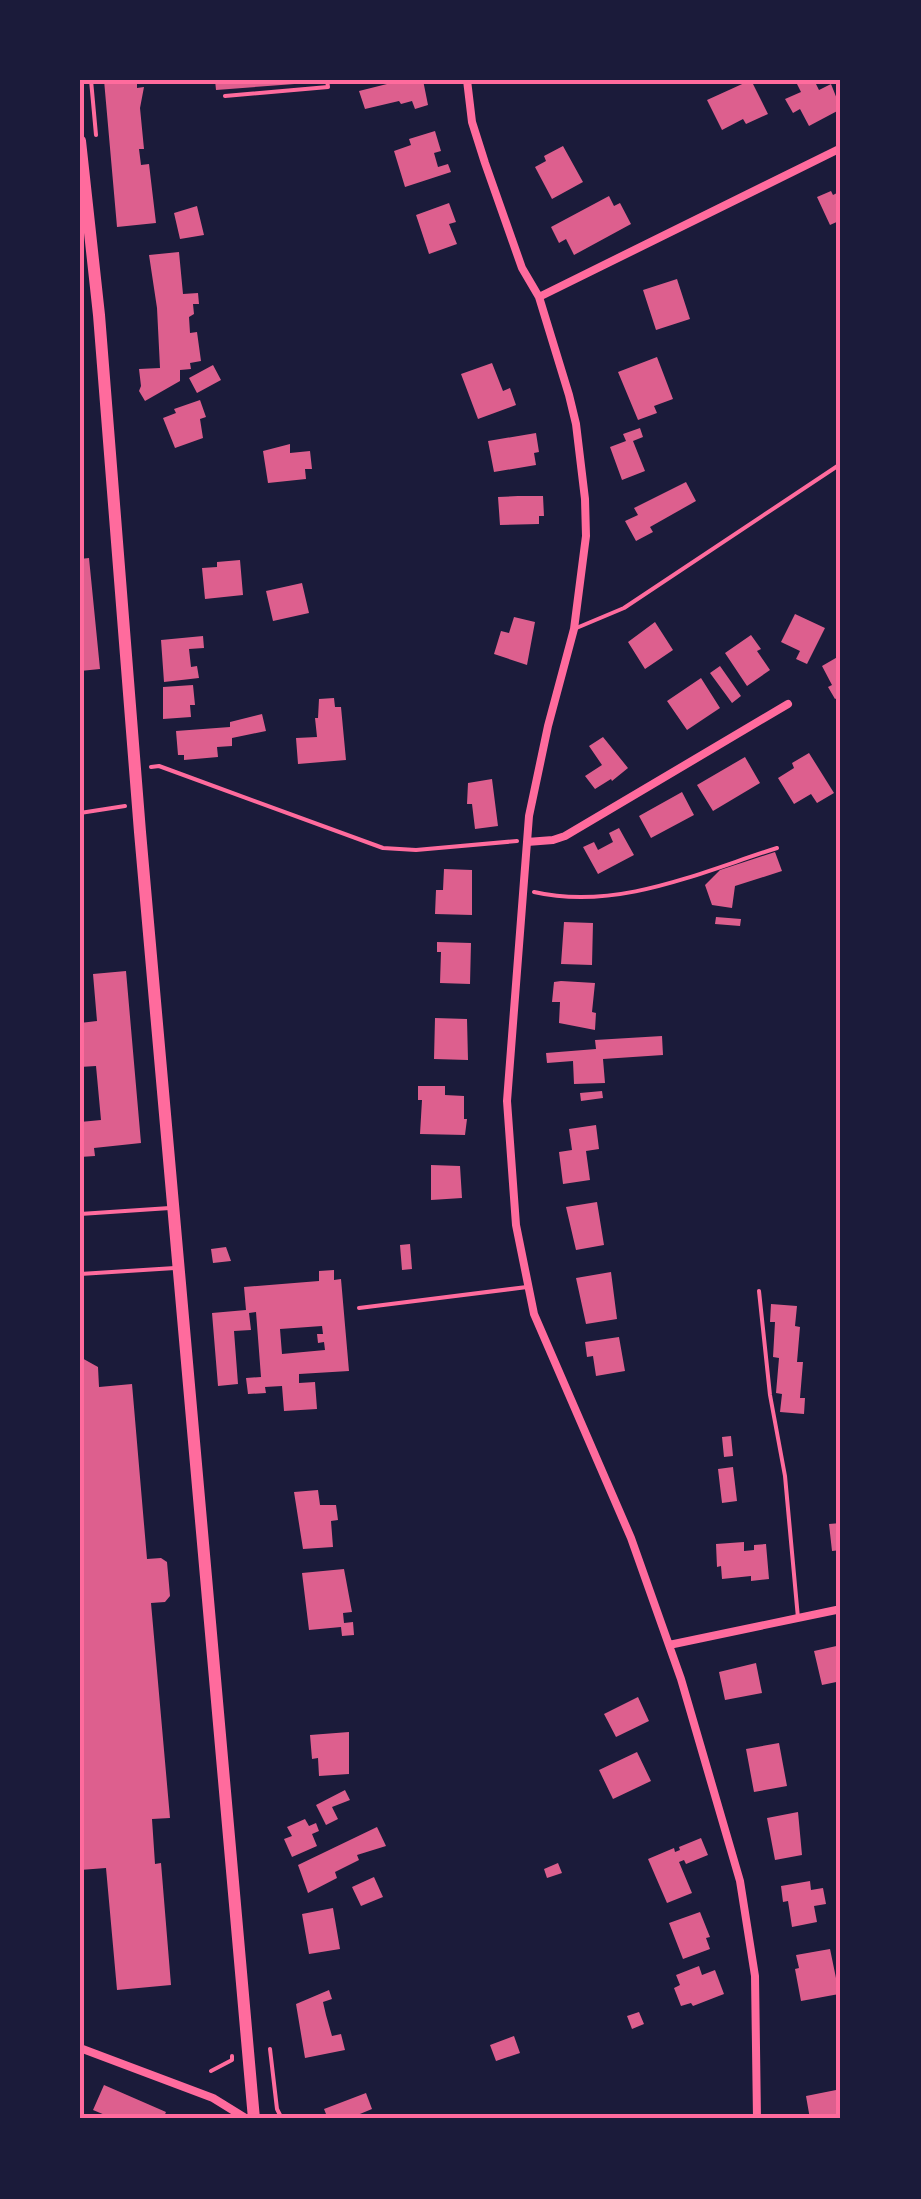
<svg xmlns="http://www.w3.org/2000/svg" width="921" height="2199" viewBox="0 0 921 2199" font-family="Lato,sans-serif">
	<rect width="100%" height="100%" fill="#1b1b3a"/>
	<path fill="#dd5f8e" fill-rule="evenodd" d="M104 80H137V88L144 87 140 108 144 149H139L141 165 149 164 156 223 117 227Z
		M215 80H308V83L216 90Z
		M403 80H423L428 105 415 109 412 101 401 104 399 101 365 109 359 91Z
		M751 80 768 114 746 124 743 119 722 130 707 100Z
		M805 80H814L819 90 831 84 841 109 809 126 800 109 793 113 785 99 801 92 797 84Z
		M435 131 441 151 434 153 438 167 448 164 451 172 405 187 394 151 411 145 409 139Z
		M563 146 583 182 552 199 535 167 546 161 544 156Z
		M831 191 833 195 841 191V220L830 225 817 197Z
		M609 196 614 206 620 203 631 224 574 255 566 239 559 243 551 227Z
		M449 203 456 222 449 224 457 244 429 254 416 215Z
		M197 206 204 235 180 239 174 213Z
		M179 252 183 294 198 293 199 304H193L194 314 189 317 190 333 197 332 201 361 190 363 191 369 180 370V381L145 401 139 391 141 386 139 369 160 368 157 308 149 255Z
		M677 279 690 319 656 330 643 290Z
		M657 357 673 399 654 406 657 413 638 420 618 372Z
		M492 363 503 391 510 388 516 405 478 419 461 374Z
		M213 365 221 380 197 393 189 378Z
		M200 400 206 417 200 419 203 438 175 448 163 418 176 413 174 409Z
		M640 428 643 437 633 441 645 471 622 480 610 447 626 441 623 434Z
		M536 433 539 452 534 453 536 465 494 472 488 441Z
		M290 444V453L310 451 312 469H305L306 479 268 483 263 451Z
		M686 482 696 501 650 527 653 532 636 541 625 521 638 515 634 508Z
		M518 496H543L544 516H539V524L500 525 498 497Z
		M89 558 100 669 80 671V559Z
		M240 560 243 595 205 599 202 568 217 567V562Z
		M302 583 309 613 273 621 266 591Z
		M795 614 825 628 807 664 796 659 800 651 781 642Z
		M514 617 535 622 527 665 494 654 501 631 509 633Z
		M655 622 673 650 645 669 628 642Z
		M751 635 761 649 757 651 770 670 747 686 725 653Z
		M203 636 204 648 189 649 191 667 197 666 199 678 164 682 161 640Z
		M841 655V696L835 699 828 687 832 685 822 666Z
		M720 666 741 696 732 703 710 673Z
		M701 678 720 708 687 730 667 701Z
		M193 685 195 705H190L191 717 163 719V687Z
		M334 698 335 707H341L346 760 298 764 296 738 317 737 315 718H318L319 699Z
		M262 714 266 731 232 738V746L217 747 218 757 184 760V755H178L176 731 230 727V722Z
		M603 737 628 768 612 781 611 779 595 789 585 776 602 765 589 746Z
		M809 753 834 793 817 803 811 794 794 804 778 778 794 768 792 763Z
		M745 757 760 783 713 811 697 785Z
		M492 779 498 826 475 829 472 804H467L468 783Z
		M682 792 694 815 651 838 639 816Z
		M619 828 634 855 598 874 583 847 594 842 598 850 613 842 609 833Z
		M775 852 782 871 735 886 732 908 712 905 705 885 720 870Z
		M444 869 472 870V915L435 914 436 890H443Z
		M716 917 741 919 740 926 715 924Z
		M564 922 593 923 592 965 561 964Z
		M437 942 471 943 470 984 440 983 441 952H437Z
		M126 971 141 1143 94 1148 95 1156 80 1157V1122L101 1120 96 1066 80 1067V1023L97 1021 93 974Z
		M561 981 595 983 592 1012 596 1013 595 1030 559 1023 560 1002H552L554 982Z
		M435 1018 467 1019 468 1060 434 1059Z
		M662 1036 663 1055 603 1059 605 1083 574 1084 573 1061 547 1063 546 1053 596 1049 595 1040Z
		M418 1086H445V1095L464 1096V1119H467L465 1135 420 1134 422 1100H418Z
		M602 1091 603 1098 581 1101 580 1093Z
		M596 1125 599 1149 586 1151 590 1180 563 1184 559 1152 572 1150 569 1129Z
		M431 1165 460 1166 462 1198 431 1200Z
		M597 1202 604 1245 576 1250 566 1207Z
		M410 1244 412 1269 402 1270 400 1245Z
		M226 1247 231 1261 213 1263 211 1249Z
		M334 1270V1280L341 1279 349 1371 299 1374V1383L315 1382 317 1409 284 1411 282 1386 265 1387 266 1393 248 1394 246 1378 261 1377 256 1312 249 1313 251 1330 234 1331 238 1384 218 1386 212 1313 246 1310 244 1287 319 1281V1271ZM322 1326 323 1334H317L318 1343 324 1342 325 1350 282 1354 280 1329Z
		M611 1272 617 1319 586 1324 576 1278Z
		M771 1304 797 1306 795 1326 800 1327 797 1362H803L800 1398H805L804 1414 780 1412 782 1394 776 1393 779 1358 773 1357 775 1322H770Z
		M619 1337 625 1371 596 1376 593 1356 587 1357 585 1342Z
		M80 1357 98 1367 99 1387 132 1384 147 1559 161 1558 167 1562 170 1596 165 1602 151 1603 170 1818 152 1819 155 1864 161 1863 171 1985 117 1990 106 1868 80 1870Z
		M731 1436 733 1456 724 1457 722 1437Z
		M733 1467 737 1501 722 1503 718 1469Z
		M318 1490 320 1505H336L338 1520 331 1521 333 1547 303 1549 294 1492Z
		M841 1523V1550L832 1551 829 1524Z
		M744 1542V1551L754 1550V1545L766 1544 769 1579 751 1581V1576L722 1579 721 1566 717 1567 716 1544Z
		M344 1569 352 1612 343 1613 344 1623 353 1622 354 1635 342 1636 341 1627 309 1630 302 1573Z
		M841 1645V1681L822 1685 814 1651Z
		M756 1663 762 1693 725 1700 719 1672Z
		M638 1697 649 1721 616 1737 604 1714Z
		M349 1732V1774L319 1776 318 1758 312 1759 310 1735Z
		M779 1743 787 1786 754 1792 746 1749Z
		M637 1752 651 1781 613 1799 599 1770Z
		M345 1790 350 1800 332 1807 338 1819 326 1825 316 1805Z
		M798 1812 802 1855 775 1860 767 1818Z
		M305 1819 309 1826 316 1823 319 1831 312 1834 317 1846 292 1857 284 1839 292 1836 287 1827Z
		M377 1827 386 1846 357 1855 359 1860 335 1872 337 1878 308 1893 298 1865Z
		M701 1838 708 1855 686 1864 684 1860 679 1862 692 1893 667 1903 648 1859 674 1848 675 1852 680 1850 679 1847Z
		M558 1863 562 1873 547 1878 544 1869Z
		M374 1877 383 1897 361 1906 352 1887Z
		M810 1881 811 1890 823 1888 826 1904 814 1906 817 1922 792 1927 788 1901 783 1902 781 1886Z
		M333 1908 340 1949 309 1954 302 1914Z
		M700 1912 710 1937 706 1938 710 1949 683 1959 669 1923Z
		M830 1949 836 1978 841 1977 839 1994 801 2001 795 1969 799 1968 796 1955Z
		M699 1966 702 1975 715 1970 724 1994 693 2006 691 2003 681 2006 674 1988 680 1985 676 1975Z
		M329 1990 332 1999 323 2002 326 2015 332 2036 341 2034 345 2050 305 2058 296 2004Z
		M639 2012 644 2024 632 2029 627 2016Z
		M514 2036 520 2053 496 2061 490 2045Z
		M104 2085 166 2112 163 2119H103L105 2115 93 2110Z
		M841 2089V2119H810L806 2096Z
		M366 2093 372 2109 355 2116 356 2119H328L324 2109Z"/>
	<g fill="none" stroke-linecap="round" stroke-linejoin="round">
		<path stroke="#ff6b9d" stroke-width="4" d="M91 80 96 135
			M151 767 159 766 383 848 416 850 517 841
			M80 813 125 806
			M534 892C617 911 698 873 777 848
			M270 2049 277 2109 282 2119
			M211 2071 232 2060V2056"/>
		<path stroke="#ff6b9d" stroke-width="4" d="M225 96 328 87 327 80
			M574 629 624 608 839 465
			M80 1214 170 1208
			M80 1274 175 1268
			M759 1291 770 1395 785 1476 798 1618
			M359 1308 527 1287"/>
		<path stroke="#ff6b9d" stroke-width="8" d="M467 80 472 122 485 163 522 268 539 297 569 395 576 424 585 499 586 536 574 629 548 726 529 816 507 1101 516 1225 534 1314 631 1538 681 1679 740 1881 755 1976 757 2119
			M539 297 841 148
			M527 842 553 840 565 836 788 704
			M669 1645 841 1609
			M80 2048 213 2098 247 2119"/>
		<path stroke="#ff6b9d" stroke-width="12" d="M80 141 99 315 140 832 254 2119"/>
	</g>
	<rect width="921" height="2199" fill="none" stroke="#1b1b3a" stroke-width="165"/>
	<rect x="82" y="82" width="756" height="2034" fill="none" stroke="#ff6b9d" stroke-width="4"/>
</svg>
